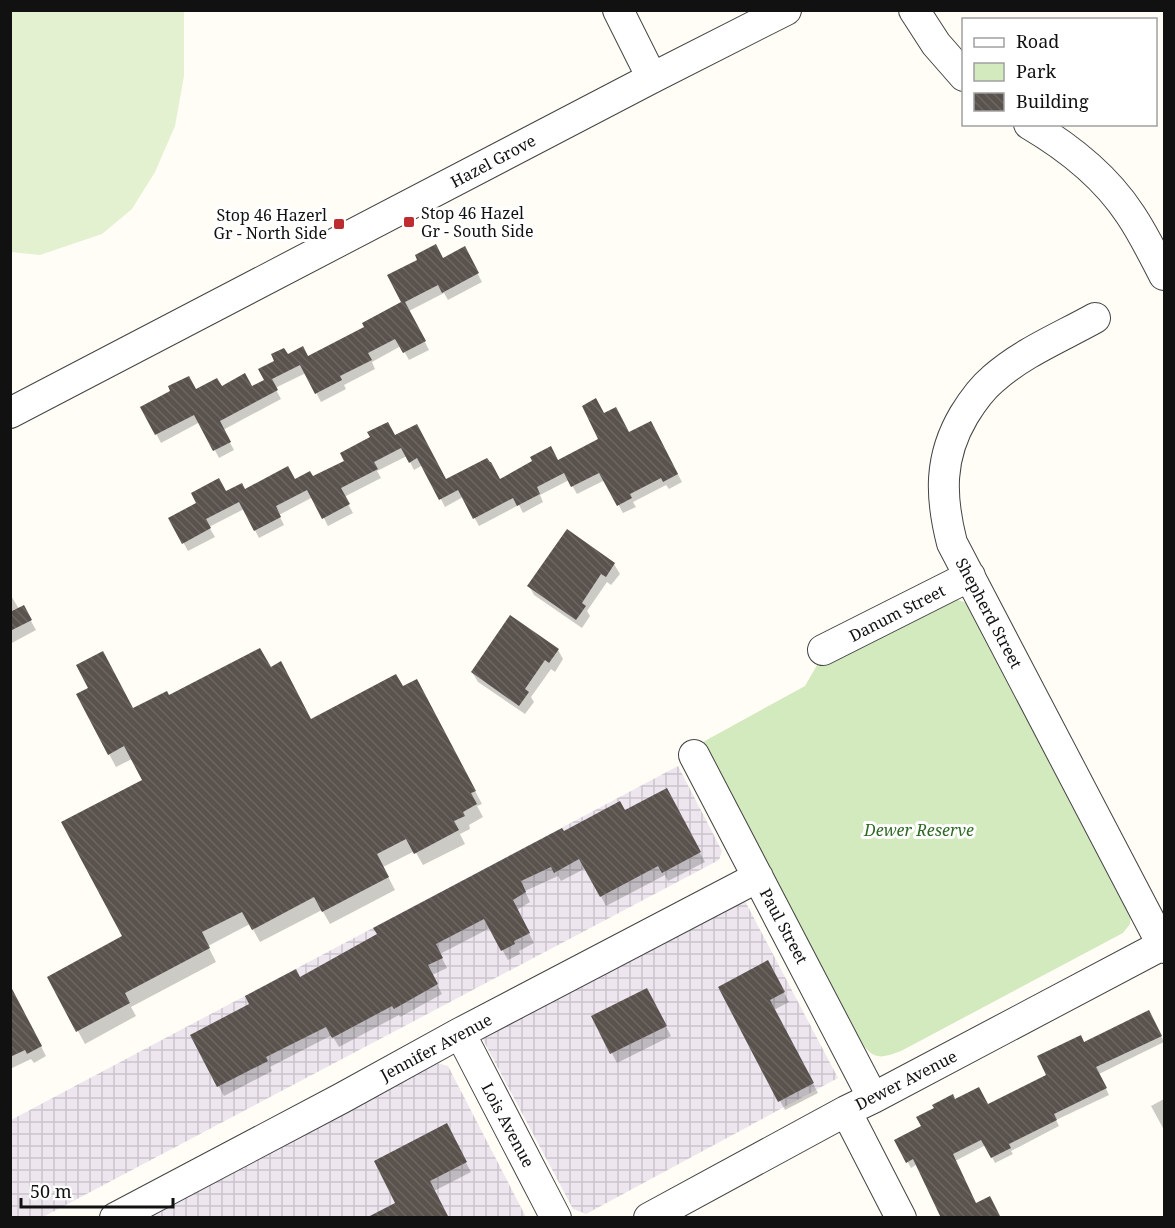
<svg xmlns="http://www.w3.org/2000/svg" width="1175" height="1228" viewBox="0 0 1175 1228" font-family="'Noto Serif',serif">
	<defs>
		<pattern id="industrial-grid" width="8" height="8" patternUnits="userSpaceOnUse" patternTransform="scale(1.5)"><rect width="8" height="8" fill="#eee6ef"/><path d="M0 4h8M4 0v8" fill="none" stroke="#cbc4cc"/></pattern>
		<pattern id="building-back-hatch" width="6" height="6" patternUnits="userSpaceOnUse" patternTransform="scale(1.5)"><rect width="6" height="6" fill="#59524d"/><path d="M-1 5l2 2M0 0l6 6M5-1l2 2" fill="none" stroke="#6c6662"/></pattern>
	</defs>
	<rect width="100%" height="100%" fill="#fffdf5"/>
	<path fill="url(#industrial-grid)" d="M678 766 722 851 719 860 43 1217 11 1218V1120Z
		M745 901 838 1078 586 1214 573 1209 482 1038Z
		M433 1062 448 1066 526 1217 140 1218Z"/>
	<path fill="#d3e9be" d="M955 599 964 602 971 607 1131 915 1130 924 1123 933 901 1051C877 1060 873 1059 858 1038L703 742 805 686 820 660Z"/>
	<path fill="#e4f1d0" d="M184 10V76L175 126 155 172 132 209 102 234 40 255 11 252V11Z"/>
	<path fill="#0003" d="M464 248 482 282 448 300 444 293 409 311 429 350 409 360 401 346 372 362 375 369 344 385 346 389 321 402 306 373 275 388 281 399 223 430 234 450 219 458 200 422 161 443 142 407 195 391 222 388H251L266 380 287 356 308 358 366 328 403 303 443 260Z
		M604 415 629 434 655 431 682 482 669 489 666 485 633 502 636 507 623 513 605 480 577 494 569 480 540 495 543 502 523 513 519 505 479 526 463 497 445 507 423 465 414 470 407 456 377 471 381 478 344 497 353 513 328 526 313 497 279 515 284 525 259 538 244 509 209 527 215 537 188 551 170 518 226 493 313 478 395 437 445 481H499L558 461 600 439Z
		M614 564 620 574 611 585 607 582 587 611 590 616 582 628 534 595 529 586Z
		M10 594 19 609 23 607 36 630 10 644Z
		M558 650 563 659 555 672 551 669 531 697 534 702 525 714 478 682 472 672Z
		M270 669 311 720 403 688 424 693 482 804 477 806 483 817 469 825 470 829 460 834 465 844 423 865 415 851 383 867 395 890 330 924 322 910 260 942 250 924 208 946 216 962 131 1007 136 1016 85 1044 49 977 124 937 144 781 132 759 116 767 109 754 133 710 169 697Z
		M666 790 705 862 668 881 665 875 606 906 586 868 561 881 558 876 525 891 530 902 517 910 534 943 519 951 520 954 508 960 490 928 440 954 447 968 432 975 442 994 400 1017 399 1015 339 1047 332 1035 270 1067 272 1071 224 1096 192 1036 300 978 563 833 625 812Z
		M767 962 789 1002 774 1010 818 1093 785 1110 720 987Z
		M10 998 20 1005 46 1056 34 1063 31 1059 10 1069Z
		M652 1000 671 1036 617 1063 593 1017Z
		M1152 1018 1164 1042 1099 1074 1109 1095 1056 1120 1059 1126 1011 1151 1013 1154 995 1163 986 1145 955 1161 976 1205 943 1218 917 1164 911 1168 896 1141 923 1127 955 1101 988 1106 1048 1076 1084 1043Z
		M1164 1099V1130L1151 1106Z
		M451 1135 471 1172 434 1191 397 1203Z"/>
	<path fill="url(#building-back-hatch)" d="M436 244 443 258 465 246 479 273 442 293 438 285 405 302 426 341 403 353 395 339 368 353 372 360 340 376 342 380 315 394 300 365 272 379 278 390 220 421 231 442 213 451 194 415 155 435 140 407 170 391 168 386 189 376 196 389 217 378 222 386 245 373 252 386 264 380 258 369 274 361 271 354 284 348 288 354 303 346 308 356 364 327 362 323 401 302 387 275 417 260 415 255Z
		M596 398 604 413 616 407 629 432 651 421 678 474 663 482 661 478 630 494 632 498 617 506 599 473 571 487 564 473 537 487 540 494 517 506 513 498 473 519 458 490 439 500 417 458 409 463 401 448 374 462 378 469 341 488 350 504 322 519 307 490 276 506 281 517 254 531 239 502 206 519 211 528 182 544 168 518 196 503 191 493 219 478 226 491 242 483 245 489 288 466 295 479 310 471 313 476 344 461 340 453 370 437 367 432 388 422 395 435 417 424 446 479 487 458 490 462H491L500 479 532 461 530 457 551 446 558 460 598 439 582 406Z
		M567 529 615 563 606 577 601 574 582 603 586 606 576 620 527 586Z
		M24 605 32 620 10 631V612Z
		M510 615 559 649 549 663 545 660 525 689 529 692 519 706 471 672Z
		M260 648 271 667 281 661 311 719 396 674 403 686 417 679 476 791 471 793 477 804 463 812 465 816 454 821 459 830 414 854 406 839 377 854 389 877 322 912 314 897 252 930 242 912 202 932 210 948 125 993 130 1003 76 1032 47 977 122 936 61 822 142 780 124 746 108 755 76 694 88 688 76 665 103 651 133 708 167 691 169 695Z
		M667 788 701 852 662 873 658 866 600 897 579 859 554 873 551 867 521 881 526 892 513 900 530 933 514 941 515 944 501 951 484 919 436 944 443 958 428 965 438 984 394 1009 392 1006 332 1038 326 1027 266 1057 268 1061 217 1087 190 1035 249 1004 245 996 296 969 300 977 377 934 373 928 562 828 564 831 620 801 625 810Z
		M768 960 785 992 770 1000 814 1083 778 1102 718 987Z
		M10 985 42 1046 27 1054 25 1050 10 1057Z
		M647 988 667 1026 610 1054 591 1016Z
		M1149 1010 1162 1036 1096 1067 1107 1088 1054 1114 1057 1120 1009 1144 1011 1148 991 1158 981 1140 953 1154 976 1203 990 1196 1001 1218H941L913 1159 906 1163 894 1140 921 1126 916 1117 934 1108 932 1105 953 1094 955 1099 979 1087 988 1104 1046 1075 1037 1056 1081 1035 1084 1042Z
		M447 1123 467 1162 430 1181 449 1218H366L395 1203 374 1161Z"/>
	<g fill="none" stroke-linecap="round" stroke-linejoin="round">
		<defs>
			<path id="minor" d="M618 10 652 78
				M914 10 936 44 964 76
				M1029 124C1068 147 1105 176 1130 214 1143 233 1153 254 1164 275
				M1095 318C1061 337 1022 353 993 379 981 389 972 402 964 415 939 457 940 496 952 543L1164 948
				M10 413 652 78 786 10
				M823 650 970 576
				M694 755 873 1098
				M460 1033 556 1218
				M846 1111 901 1218
				M115 1218 342 1098 460 1033 758 877
				M649 1218 846 1111 873 1098 1164 944"/>
		</defs>
		<use href="#minor" stroke="#444" stroke-width="32"/>
		<use href="#minor" stroke="#fff" stroke-width="30"/>
	</g>
	<g fill="#be2c2f" stroke="#fff" stroke-width="2">
		<rect x="403" y="216" width="12" height="12" rx="3"/>
		<rect x="333" y="218" width="12" height="12" rx="3"/>
	</g>
	<g text-anchor="middle" dominant-baseline="central" stroke-width="6" stroke-linejoin="round" paint-order="stroke">
		<g font-size="16" fill="#111" stroke="#fff">
			<text transform="translate(493 161) rotate(-28)">Hazel Grove</text>
			<text transform="translate(897 613) rotate(-27)">Danum Street</text>
			<text transform="translate(989 613) rotate(62)">Shepherd Street</text>
			<text transform="translate(784 926) rotate(62)">Paul Street</text>
			<text transform="translate(436 1047) rotate(-28)">Jennifer Avenue</text>
			<text transform="translate(906 1080) rotate(-27)">Dewer Avenue</text>
			<text transform="translate(508 1125) rotate(62)">Lois Avenue</text>
		</g>
		<g font-size="16" fill="#111" stroke="#fff" text-anchor="start">
			<text x="421" y="213">Stop 46 Hazel<tspan x="421" dy="18">Gr - South Side</tspan></text>
			<text x="327" y="215" text-anchor="end">Stop 46 Hazerl<tspan x="327" dy="18">Gr - North Side</tspan></text>
		</g>
		<g font-size="16" font-style="italic" fill="#2e6822" stroke="#fff">
			<text x="919" y="830">Dewer Reserve</text>
		</g>
	</g>
	<rect width="1175" height="1228" fill="none" stroke="#111111" stroke-width="24"/>
	<rect x="962" y="18" width="195" height="108" fill="#ffffff" stroke="#a0a0a0" stroke-width="1.5"/>
	<rect x="974" y="38" width="30" height="9" fill="#ffffff" stroke="#a0a0a0" stroke-width="1.5"/>
	<text x="1016" y="48" font-size="18" fill="#111111">Road</text>
	<rect x="974" y="63" width="30" height="18" fill="#d3e9be" stroke="#a0a0a0" stroke-width="1.5"/>
	<text x="1016" y="78" font-size="18" fill="#111111">Park</text>
	<rect x="974" y="93" width="30" height="18" fill="url(#building-back-hatch)" stroke="#a0a0a0" stroke-width="1.5"/>
	<text x="1016" y="108" font-size="18" fill="#111111">Building</text>
	<path d="M21 1198v9h152v-9" fill="none" stroke="#111111" stroke-width="3"/>
	<text x="30" y="1198" font-size="18" fill="#111111" stroke="#ffffff" stroke-width="4.5" paint-order="stroke">50 m</text>
</svg>
